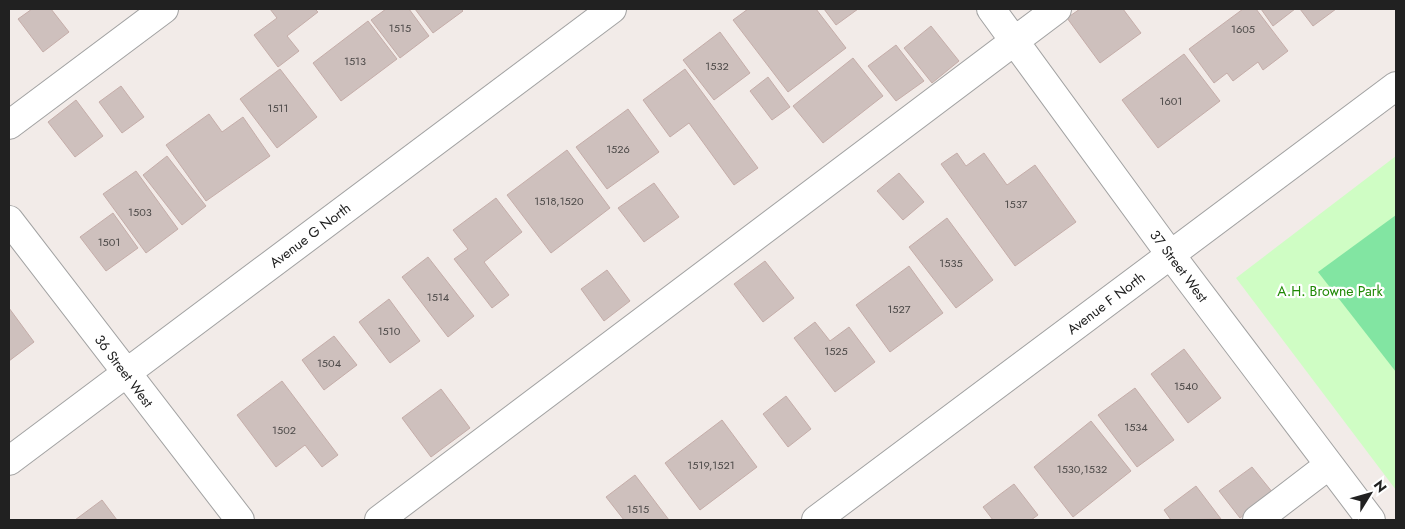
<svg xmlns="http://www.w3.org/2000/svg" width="1405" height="529" viewBox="0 0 1405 529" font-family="Jost,sans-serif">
	<rect width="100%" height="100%" fill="#f2ebe8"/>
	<path fill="#cffdc4" d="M1396 156V490L1236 278Z"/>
	<path fill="#82e5a2" d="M1396 215V372L1318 272Z"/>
	<path fill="#cec0bd" stroke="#c5ada9" d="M32 9H51L69 32 43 52 18 19Z
		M270 9H315L318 12 287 36 299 51 278 67 254 35 277 18Z
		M386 9H409L429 36 400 58 371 20Z
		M415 9H461L463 11 433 33Z
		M748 9H816L846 48 788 92 733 20Z
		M824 9H858L836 25Z
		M1080 9H1123L1141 33 1100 63 1067 18Z
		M1243 9H1256L1288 51 1263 70 1258 62 1233 81 1227 73 1214 83 1189 49Z
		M1261 9H1295L1273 26Z
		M1300 9H1336L1313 26Z
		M368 21 397 59 341 101 313 63Z
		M931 26 959 61 932 83 904 48Z
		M720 32 750 73 714 100 683 60Z
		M896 45 924 81 896 101 868 66Z
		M1184 54 1220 101 1158 148 1122 100Z
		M853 58 883 96 823 143 793 106Z
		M280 69 317 117 277 148 240 99Z
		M685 69 758 168 734 185 689 123 670 137 643 100Z
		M768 77 790 107 772 120 750 91Z
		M121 86 144 117 122 133 99 102Z
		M76 100 103 136 75 157 48 122Z
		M628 109 659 152 607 189 576 147Z
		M209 114 222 132 243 117 270 156 206 201 166 145Z
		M567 150 610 208 551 253 507 195Z
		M957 153 966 166 984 153 1007 185 1035 165 1076 222 1015 266 941 164Z
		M167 156 206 206 182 225 143 175Z
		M136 171 178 229 146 253 103 194Z
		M899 173 924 202 903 220 877 191Z
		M654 183 679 217 644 242 618 208Z
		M496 198 522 232 484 262 509 295 492 308 454 259 468 249 453 230Z
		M113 213 138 248 106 271 80 237Z
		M947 218 993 280 956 308 909 247Z
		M428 257 474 316 448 337 402 277Z
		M765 261 794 298 763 322 734 284Z
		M909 266 943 313 890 352 856 305Z
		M607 270 630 301 604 321 581 289Z
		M389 299 420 341 390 363 359 322Z
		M9 308 34 342 9 361Z
		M815 322 830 341 849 327 875 362 835 392 794 338Z
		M334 336 357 365 324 390 302 360Z
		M1184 349 1221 398 1188 423 1151 374Z
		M282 381 338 455 322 467 305 445 276 467 237 415Z
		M1135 388 1174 440 1137 467 1098 415Z
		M441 389 470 428 431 457 402 418Z
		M786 396 811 429 788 447 763 414Z
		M722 420 757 467 700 510 665 463Z
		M1091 421 1131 471 1073 517 1034 467Z
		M1252 467 1273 493 1240 518 1219 491Z
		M635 475 669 520H624L606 497Z
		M1014 484 1038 515 1031 520H993L983 507Z
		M1196 486 1221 519 1171 520 1164 510Z
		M102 500 117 520H75Z"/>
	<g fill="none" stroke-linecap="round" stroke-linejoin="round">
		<defs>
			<path id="minor" d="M991 9 1170 254 1371 520
				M9 125 164 9
				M9 220 240 520
				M9 461 612 9
				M379 520 1057 9
				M816 520 1396 86
				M1257 520 1329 465"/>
		</defs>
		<use href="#minor" stroke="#a2a2a2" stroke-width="30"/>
		<use href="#minor" stroke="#fff" stroke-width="28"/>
	</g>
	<g text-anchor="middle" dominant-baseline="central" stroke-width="4.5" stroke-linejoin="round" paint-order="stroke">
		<g font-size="11" fill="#4c4948">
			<text x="400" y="28">1515</text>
			<text x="1243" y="29">1605</text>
			<text x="355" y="61">1513</text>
			<text x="717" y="66">1532</text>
			<text x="1171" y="101">1601</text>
			<text x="278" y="108">1511</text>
			<text x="618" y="149">1526</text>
			<text x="559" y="201">1518,1520</text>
			<text x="1016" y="204">1537</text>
			<text x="140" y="212">1503</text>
			<text x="109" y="242">1501</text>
			<text x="951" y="263">1535</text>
			<text x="438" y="297">1514</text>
			<text x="899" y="309">1527</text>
			<text x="389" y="331">1510</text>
			<text x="836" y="351">1525</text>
			<text x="329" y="363">1504</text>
			<text x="1186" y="386">1540</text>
			<text x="1136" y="427">1534</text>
			<text x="284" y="430">1502</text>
			<text x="711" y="465">1519,1521</text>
			<text x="1082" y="469">1530,1532</text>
			<text x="638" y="509">1515</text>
		</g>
		<g font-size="14" fill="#212121" stroke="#fff">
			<text transform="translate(310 235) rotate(-37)">Avenue G North</text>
			<text transform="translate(1179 266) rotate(53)">37 Street West</text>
			<text transform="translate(1106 303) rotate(-37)">Avenue F North</text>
			<text transform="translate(124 371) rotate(53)">36 Street West</text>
		</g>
		<g font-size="14" fill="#208905" stroke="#fff">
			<text x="1330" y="291">A.H. Browne Park</text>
		</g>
	</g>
	<rect width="1405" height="529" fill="none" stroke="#212121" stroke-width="20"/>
	<g transform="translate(1370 494) rotate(53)" stroke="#ffffff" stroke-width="4" paint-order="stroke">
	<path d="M0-4L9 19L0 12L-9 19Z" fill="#212121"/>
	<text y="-8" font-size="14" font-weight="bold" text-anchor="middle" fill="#212121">N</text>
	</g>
</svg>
